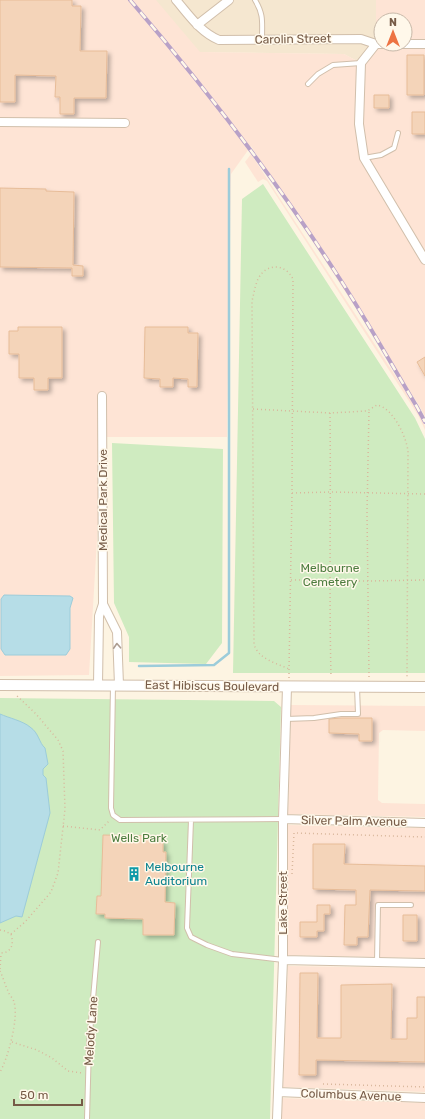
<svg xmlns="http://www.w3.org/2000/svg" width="425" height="1119" viewBox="0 0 425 1119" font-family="Rubik,sans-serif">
	<defs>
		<filter id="shadow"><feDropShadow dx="3" dy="3" stdDeviation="2" flood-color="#0004"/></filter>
	</defs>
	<rect width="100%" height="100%" fill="#fdf4e2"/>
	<path fill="#f5e7d0" d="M154 0H376V44L361 63 344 54 199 52Z"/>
	<path fill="#fee4d5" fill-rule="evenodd" d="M0 0H156L200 52 344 54 361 63 376 44V0H425V417L420 407 251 146 231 174 227 437H103L89 675 0 676ZM381 20H405V44H381Z
		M251 154 417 409 425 426V430L418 415 267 181 263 179 258 182 245 162Z
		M291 705 425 706V731L383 730 379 733 378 800 382 803 425 804V817L288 814Z
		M288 825 425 828V958L288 955Z
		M288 966 425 968V1092L283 1087Z
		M282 1098 425 1103V1119H282Z"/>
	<path fill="#cfebc0" d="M263 184 415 418 425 439V673H233L242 199Z
		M112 443 223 449 222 643 206 664 129 662V637L114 603Z
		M0 698 274 701 281 707 270 1119H0Z"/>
	<path fill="#b6dde7" stroke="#9cccda" d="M4 595 70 596 73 598 70 608V649L66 655H5L1 649V599Z
		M0 714C9 718 23 721 30 727 39 733 39 743 45 748L48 764 43 769V775L46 778 50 813 22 917 16 916 0 923Z"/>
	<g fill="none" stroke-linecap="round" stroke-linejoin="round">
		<path stroke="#9cccda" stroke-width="2.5" d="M139 666 214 665 229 653V169"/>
	</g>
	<path fill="#f4d4b9" stroke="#e7bc98" filter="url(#shadow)" d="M0 0H72V6H81L80 51H107L106 98H74V114H60V97H55L56 76 15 75V102H0Z
		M407 55H424V95H407Z
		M374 95H389V108H374Z
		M412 112H425V134H412Z
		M0 188 46 189V191L74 192 73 265 83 266V276H72V268L0 267Z
		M18 327H62V378H48V390H34V378H19V354H9V331H18Z
		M145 327H188V333H198L197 387H188V379L173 378V387H160V379L144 378Z
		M425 357V376L417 362Z
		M341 718H372V741H359V734L329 733V719Z
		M103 835 155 836V841H163V852H166L165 902 175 903 174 935H143V919L105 918V914H96L97 896H101Z
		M313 844H345L344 864 425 866V891L370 890 368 937H357V945H344L345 905H356V890L313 889Z
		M317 905H330V914H324V931H317V937H300V922H317Z
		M403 915H417V941H403Z
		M300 973H318L317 1038H341V985L392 984 391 1039H407V1018H417V997H425V1062L316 1060V1075H299Z"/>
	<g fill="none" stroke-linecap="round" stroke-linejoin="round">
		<defs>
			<path id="service" d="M255 0C264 15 262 22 262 39
				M308 84 318 74 333 65 361 63
				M364 158 381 155 394 148 398 133
				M113 685 111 808 113 815 120 820 283 819
				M286 719 314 718 341 714H358L357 687
				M191 820 187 928 191 937 207 945 232 954 283 960
				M377 962 378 905H411
				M87 1119 89 1044 98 942"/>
			<path id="minor" d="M176 0C189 15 200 32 219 40L361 39 376 44H425
				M197 25 229 0
				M376 44 361 63 359 124 364 158 425 260
				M0 122 125 123
				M103 604 117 632 119 685
				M98 685 99 616 103 604 102 396
				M283 819 425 823
				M283 960 425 963
				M278 1092 425 1098
				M277 1119 283 960V819L287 687"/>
			<path id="tertiary" d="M0 685 425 687"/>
		</defs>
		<use href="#service" stroke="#d1bfab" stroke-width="6"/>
		<use href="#minor" stroke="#d1bfab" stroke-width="10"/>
		<use href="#tertiary" stroke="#d1bfab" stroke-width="12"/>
		<path stroke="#d9b79c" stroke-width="1.5" stroke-dasharray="1 3" stroke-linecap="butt" d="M253 409 330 413 367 411 377 405C393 408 406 436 408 451L407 679
			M330 413C331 501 329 589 331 677
			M292 493 331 492 425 494
			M291 580 368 581 425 580
			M369 677 367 512 369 410
			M289 678V669L292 493 293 279C285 263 266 263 258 279 255 286 254 293 252 301L254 644C258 659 276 663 289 669
			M63 826 100 830 109 821
			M292 874 294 833 425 837
			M0 930 5 931 11 934C14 944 12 953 0 953
			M11 934 25 922 51 892 58 873 65 809 63 751 58 740 36 714 15 694
			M0 969 1 954
			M0 971C3 977 5 985 8 991 9 995 13 998 14 1002 19 1018 8 1058 0 1072
			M12 1042 37 1050 52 1058 68 1071 82 1073
			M323 1084 425 1087"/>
		<use href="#service" stroke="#fff" stroke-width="4"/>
		<use href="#minor" stroke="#fff" stroke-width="8"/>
		<use href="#tertiary" stroke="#fff" stroke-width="10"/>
		<defs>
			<path id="rail" d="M130 0C204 86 274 177 336 273 365 317 390 362 417 407L425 422"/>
		</defs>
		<use href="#rail" stroke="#b8a1c7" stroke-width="4"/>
		<use href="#rail" stroke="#fff8ea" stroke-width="2.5" stroke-dasharray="8" stroke-linecap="butt"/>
	</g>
	<defs><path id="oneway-chevron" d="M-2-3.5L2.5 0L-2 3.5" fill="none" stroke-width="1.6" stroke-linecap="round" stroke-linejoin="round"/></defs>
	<use stroke="#ad9d91" href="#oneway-chevron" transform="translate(117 646) rotate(-93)"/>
	<defs>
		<symbol id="building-bare" viewBox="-9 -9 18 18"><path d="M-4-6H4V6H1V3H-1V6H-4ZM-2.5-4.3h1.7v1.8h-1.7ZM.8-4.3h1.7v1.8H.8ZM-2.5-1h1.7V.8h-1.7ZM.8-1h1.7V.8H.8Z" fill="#0f9aa8" stroke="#fff8ea" stroke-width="2.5" paint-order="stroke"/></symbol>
	</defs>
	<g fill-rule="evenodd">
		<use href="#building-bare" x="124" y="864" width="20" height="20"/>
	</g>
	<g text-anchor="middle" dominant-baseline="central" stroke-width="3" stroke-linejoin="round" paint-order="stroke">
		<g font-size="12" fill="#765b47" stroke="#fff8ea">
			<text transform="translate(293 39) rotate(-1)">Carolin Street</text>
			<text transform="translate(103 500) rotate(-90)">Medical Park Drive</text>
			<text transform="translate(212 686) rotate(1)">East Hibiscus Boulevard</text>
			<text transform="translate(354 821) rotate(1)">Silver Palm Avenue</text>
			<text transform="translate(283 903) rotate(-90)">Lake Street</text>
			<text transform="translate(91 1031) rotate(-86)">Melody Lane</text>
			<text transform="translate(351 1095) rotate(2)">Columbus Avenue</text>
		</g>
		<g font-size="12" fill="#4d7d3f" stroke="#fff8ea">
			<text x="330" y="568">Melbourne<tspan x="330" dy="14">Cemetery</tspan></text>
			<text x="139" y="838">Wells Park</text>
		</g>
		<g font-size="12" fill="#0d838f" stroke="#fff8ea" text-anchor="start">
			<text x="145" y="867">Melbourne<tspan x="145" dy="14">Auditorium</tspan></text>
		</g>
	</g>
	<g transform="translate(393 32)"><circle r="19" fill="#fff8ea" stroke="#c8b9a9"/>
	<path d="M0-3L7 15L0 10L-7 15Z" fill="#ed7342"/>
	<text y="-6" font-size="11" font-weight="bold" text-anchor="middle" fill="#765b47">N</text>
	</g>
	<path d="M14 1099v6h68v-6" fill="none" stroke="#765b47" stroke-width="2"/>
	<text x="20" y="1099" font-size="12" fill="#765b47" stroke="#fff8ea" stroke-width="3" paint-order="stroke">50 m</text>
</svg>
